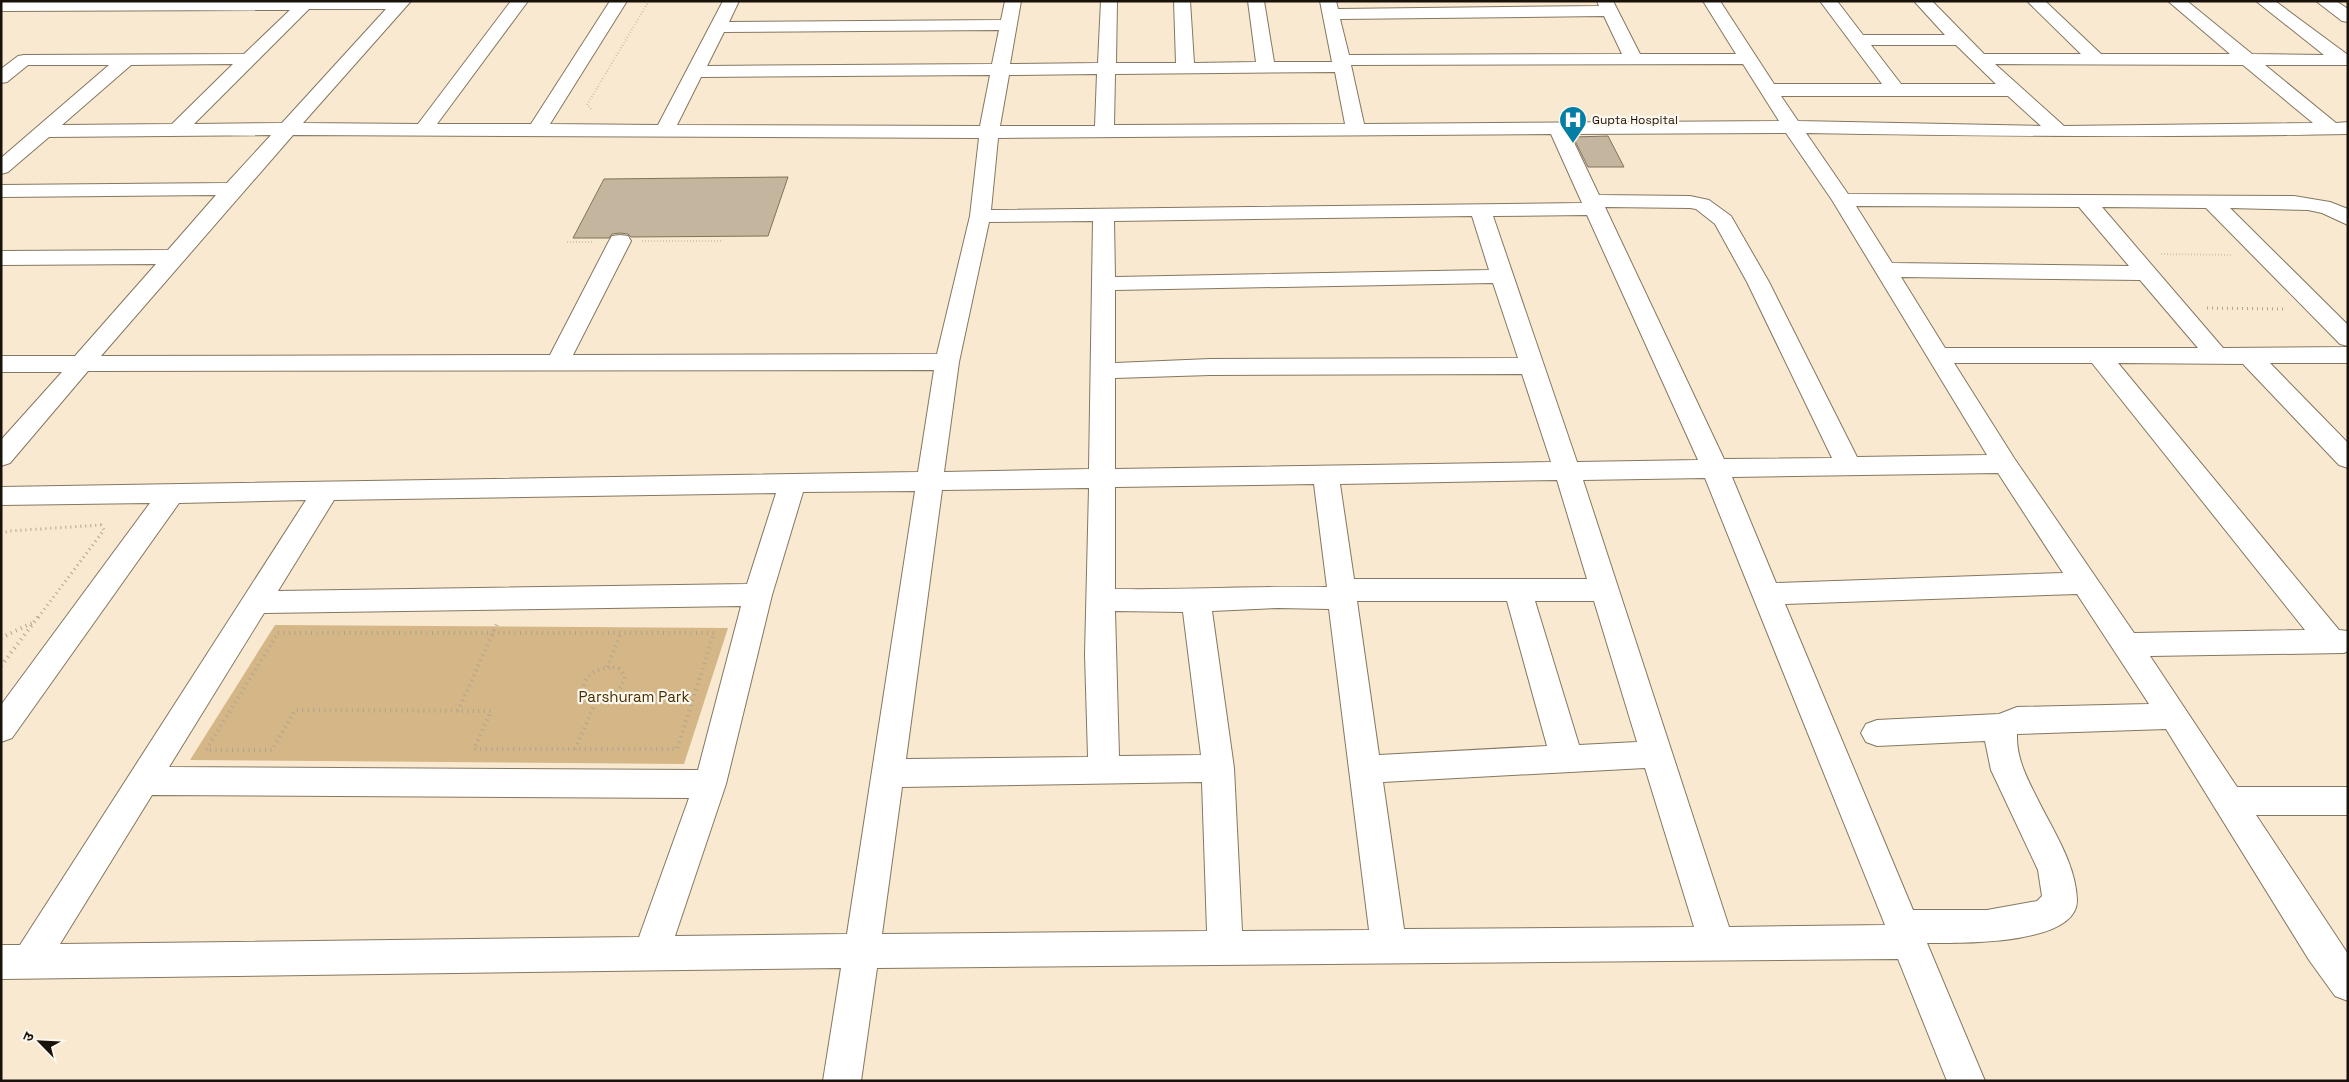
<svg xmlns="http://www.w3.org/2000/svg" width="2349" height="1082" viewBox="0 0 2349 1082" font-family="'Space Grotesk','Noto Sans Devanagari',sans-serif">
	<rect width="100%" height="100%" fill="#f8e9d0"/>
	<path fill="#d4b687" d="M275 625 728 628 684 764 190 760Z"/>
	<path fill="#c4b59e" stroke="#80725c" d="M1608 136 1624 167H1588L1573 137Z
		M788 177 768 236 631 237 628 234 620 233 612 234 609 238H573L604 179Z"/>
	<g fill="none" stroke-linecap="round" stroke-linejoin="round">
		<defs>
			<path id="minor" d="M1 1H411L303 123 418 124 511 1H528L437 124H531L610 1H627L550 124 658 125 723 1H739L729 22 1001 20 1005 1H1021L1010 64 1098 63 1101 1H1117L1116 63H1176L1174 1H1190L1194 63 1256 62 1248 1H1264L1274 62H1332L1320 1H1336L1338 9 1599 6 1597 1H1613L1640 54H1736L1703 1H1720L1774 84H1882L1820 1H1837L1863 35H1945L1914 1H1932L1984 54H2081L2027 1H2045L2101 54H2230L2168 1H2187L2252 54 2324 55 2256 1H2275L2348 55V65H2265L2336 123 2348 122V134C2167 138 1987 136 1806 133L1848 194 2294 196 2330 202 2348 209V225L2322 213 2308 210 2230 208 2348 325V346L2340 344 2206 208 2102 207 2223 348 2348 347V363H2270L2348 443V468L2339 465 2243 364 2118 363 2339 630 2348 631V651L2344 653 2150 656 2237 787H2348V815H2256L2348 954V1001L2335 996 2309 960 2166 729 2017 734C2016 759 2028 780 2039 802 2054 832 2076 865 2077 900 2078 946 1957 943 1927 943L1985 1081H1947L1898 959 877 968 861 1081H823L841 968 1 979V945H20L306 500 179 503 12 738 1 742V705L150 503 1 505V487L918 472 934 370 88 371 10 463 1 466V440L62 372H1V356H75L156 264 1 265V251L168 250 216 195 1 197V185L227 183 271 135 49 137 8 172 1 174V158L109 65H28L7 82 1 83V69L18 56 24 55 244 54 290 10 1 11ZM309 9H386L282 123 194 124ZM1604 16 1622 54 1349 55 1340 19ZM999 30 992 64 707 66 724 32ZM1871 45H1956L1996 84H1901ZM233 64 172 124 62 125 131 65ZM1743 64 1779 121 1364 124 1351 65ZM1995 64 2243 65 2313 123 2064 126ZM1335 72 1345 124 1114 125 1115 74ZM1097 74 1095 126H1000L1009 75ZM990 75 980 126 677 125 701 77ZM1781 96H2008L2041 126 1798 121ZM1786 133 1832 200 1987 455 1857 457 1769 282 1731 216 1709 200 1690 196 1599 195 1570 134ZM1551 134 1582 203 991 210 998 138ZM293 135 979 138 970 216 937 354 573 355 631 241 628 236 620 235 612 236 609 241 550 355 101 356ZM1856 206 2079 207 2129 266 1892 263ZM1605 207 1690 208 1696 209 1715 224 1747 282 1832 458 1724 459ZM1587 215 1698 460 1577 462 1493 216ZM1472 216 1489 270 1115 277 1114 221ZM1093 221 1089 469 944 472 959 362 989 222ZM1901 277 2140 280 2198 348H1945ZM1493 283 1518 358 1210 359 1115 363V290ZM1954 363H2092L2305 630 2134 633 2014 458ZM1522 374 1551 462 1115 469V378L1210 375ZM1998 473 2063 573 1776 583 1732 477ZM1705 478 1885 925 1729 927 1583 480ZM1557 480 1587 579H1354L1340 484ZM1314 484 1327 587C1256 586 1186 590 1115 589V487ZM1089 488 1085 655 1088 757 906 759 942 490ZM915 491 847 934 675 936 726 784 772 595 803 492ZM776 493 747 584 278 591 334 500ZM2077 594 2149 704 2017 707 1999 714 1877 720 1866 724 1861 733 1866 742 1877 746 1985 741 1991 770 2038 870 2042 896 2037 901 1987 910H1913L1785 604ZM1357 601H1507L1547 746 1379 755ZM1535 601H1594L1637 742 1579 745ZM741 606 698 770 169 767 264 613ZM1278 608 1329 609 1369 930 1242 931 1234 768 1212 611ZM1115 611 1183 612 1201 755 1119 756ZM1645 768 1694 927 1404 929 1383 782ZM1202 782 1207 931 882 934 902 787ZM152 795 689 798 639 937 60 944Z
				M2316 1H2336L2348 9V22L2342 21Z"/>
		</defs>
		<use href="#minor" stroke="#857761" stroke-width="2"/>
		<path stroke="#b1a591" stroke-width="2" stroke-dasharray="0.5 2.5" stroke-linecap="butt" d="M591 109 587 105 649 1
			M642 241H722
			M567 242H594
			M2161 254 2232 255"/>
		<path stroke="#b1a591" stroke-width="3" stroke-dasharray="1 4" stroke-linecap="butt" d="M2207 308 2286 309
			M1 534 9 531 101 525 104 530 37 619"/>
		<path stroke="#b1a591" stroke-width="4" stroke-dasharray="1 4.5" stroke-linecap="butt" d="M278 633H714L677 749H474L491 711 295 710 272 750H206Z
			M1 638 32 623
			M1 666 38 617
			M607 667 621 633
			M613 667 619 669 625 677C621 691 611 699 596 699L584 694C581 675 597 668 613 667Z
			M458 711 497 624
			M575 749 597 699"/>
		<use href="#minor" fill="#fff" fill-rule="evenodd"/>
	</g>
	<defs>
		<symbol id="hospital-pin" viewBox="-11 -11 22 30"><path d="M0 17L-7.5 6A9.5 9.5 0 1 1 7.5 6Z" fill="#037ea4" stroke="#fdf7ed"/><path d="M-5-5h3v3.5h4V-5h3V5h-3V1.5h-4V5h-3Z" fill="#fff"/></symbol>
	</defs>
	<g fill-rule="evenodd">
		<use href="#hospital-pin" x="1557" y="104" width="32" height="43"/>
	</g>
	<g text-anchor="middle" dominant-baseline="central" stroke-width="4.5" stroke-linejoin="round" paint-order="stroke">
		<g font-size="12" fill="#18120a" stroke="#fdf7ed" text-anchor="start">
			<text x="1592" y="120">Gupta Hospital</text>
		</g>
		<g font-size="15" fill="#462f01" stroke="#fdf7ed">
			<text x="634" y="696">Parshuram Park</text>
		</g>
	</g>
	<rect width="2349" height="1082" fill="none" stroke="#18120a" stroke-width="5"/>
	<g transform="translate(40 1042) rotate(294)" stroke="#fdf7ed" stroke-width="4" paint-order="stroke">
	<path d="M0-4L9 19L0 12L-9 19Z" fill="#18120a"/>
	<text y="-8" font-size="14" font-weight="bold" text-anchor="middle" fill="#18120a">उ</text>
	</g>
</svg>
